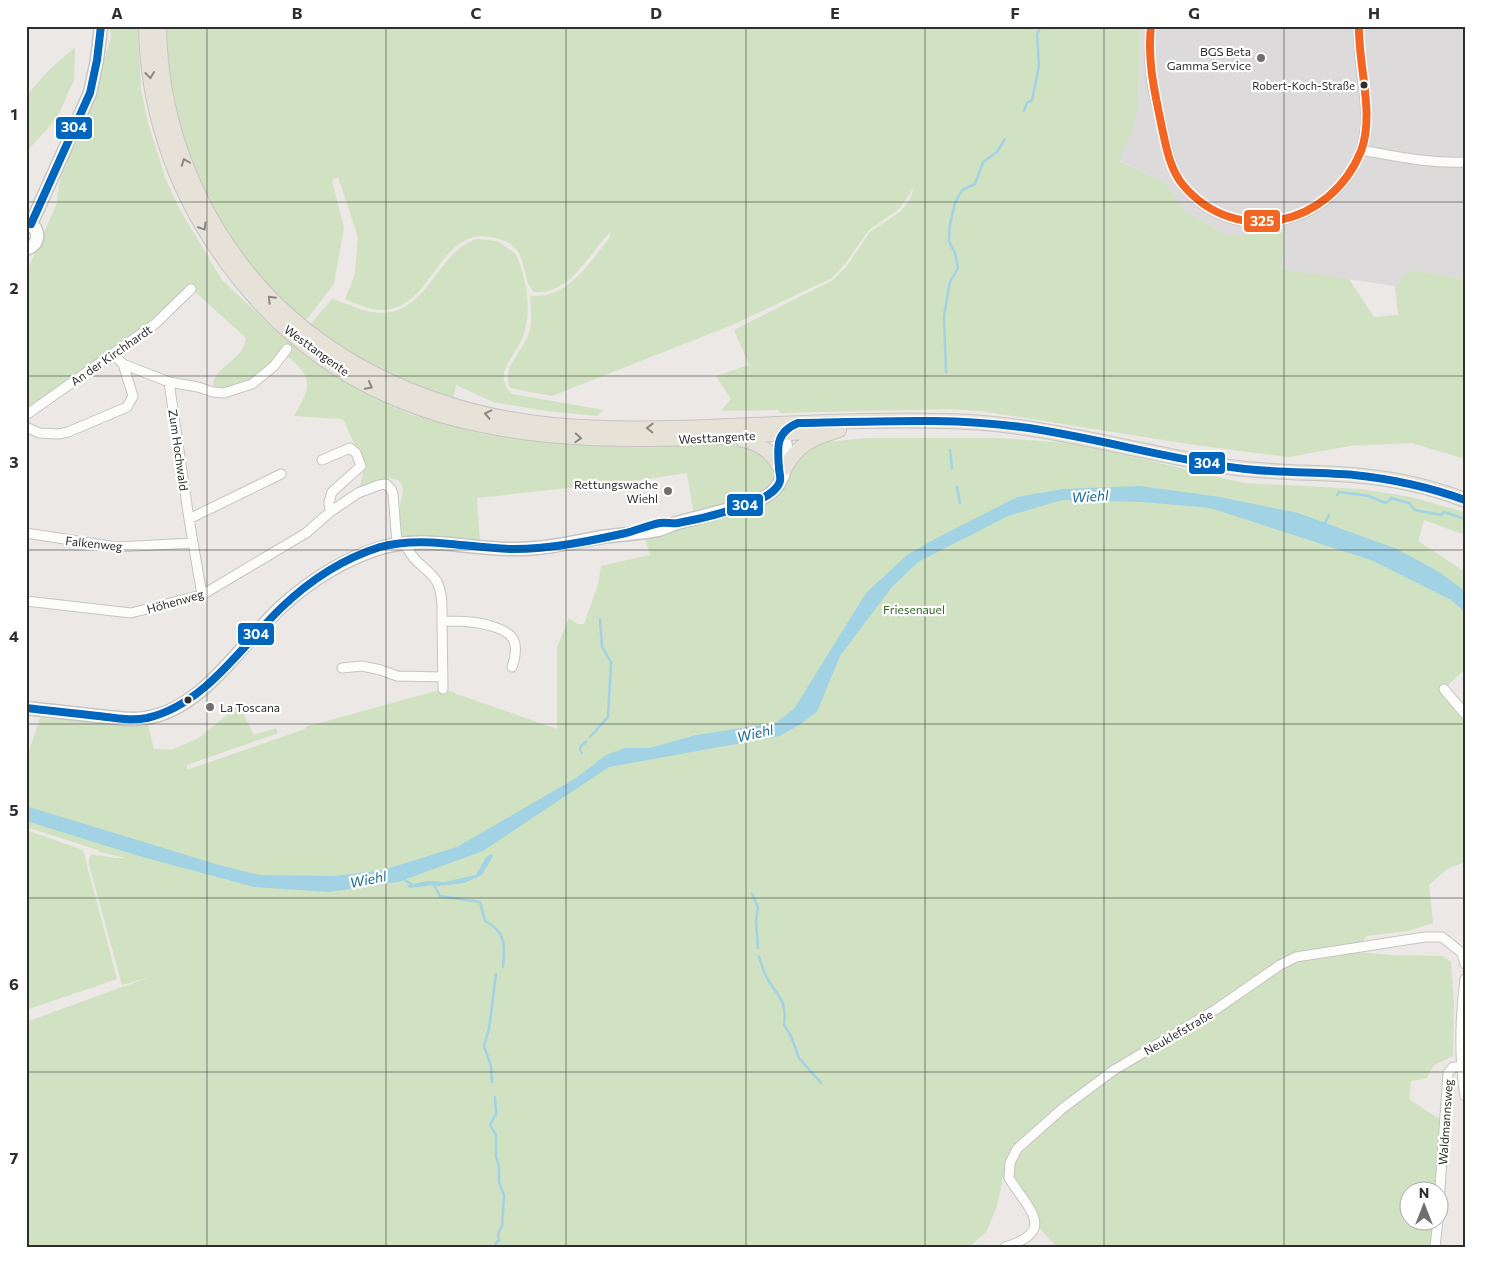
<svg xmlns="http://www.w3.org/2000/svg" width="1491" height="1273" viewBox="0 0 1491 1273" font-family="Commissioner,sans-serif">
	<rect width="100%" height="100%" fill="#ebe8e5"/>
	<path fill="#dcdadb" d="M1140 26H1465V279L1410 270 1395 286 1281 269 1286 232 1229 236 1184 211 1166 183 1118 160 1133 129 1138 107Z"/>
	<path fill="#d0e2c2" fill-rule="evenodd" d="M110 26H138L141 89 148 123 166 180 180 210 222 280 273 328 326 369 365 394 409 414 483 434 564 443 624 447 749 444 759 448 775 468 774 482 766 492 694 515 687 473 633 481 477 498 480 543 401 538 399 536 398 516 403 490 402 485 398 480 389 478 359 490 364 469 360 456 343 419 294 416C313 384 313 376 283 353L255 382 227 388 213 386C212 367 244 361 246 338L192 289 151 326 26 412V274L56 205 62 169 76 143 96 89 111 37Z
		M165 26H1140L1138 107 1133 129 1119 161 1166 183 1184 211 1229 236 1286 232 1281 269 1349 279 1374 317 1398 315 1395 286 1410 270 1465 279V459L1412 443 1350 446 1288 457 1195 445 981 411 949 409 781 413 778 410 721 411 731 399 716 376 749 365 734 330 833 280 847 266 870 232 901 211 909 201 915 186 899 209 869 230 845 264 832 278 732 325 552 396 510 388C500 366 526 350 530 329 532 319 531 307 530 297L532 296C569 298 590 262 610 237V232C588 255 570 295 534 292 522 280 527 259 514 247 508 241 498 238 490 237 484 236 477 236 471 238 436 249 427 306 385 310 371 311 358 304 345 299L355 274 358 237 338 177 332 181 344 228 334 284 307 319 303 322C287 306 268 291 254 273 215 225 181 157 170 95 167 73 166 49 165 26Z
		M75 47 74 80 57 118 26 152V96L50 69Z
		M477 239 497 241 515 253C525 273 531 303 526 325 525 331 523 338 520 343 511 361 493 374 512 394L604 410 597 416 546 411 493 402 456 385 453 401 373 369 309 326 332 299C346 303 358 310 372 312 428 321 434 252 477 239Z
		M867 438H999L1080 444 1243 483 1361 489 1411 497 1465 512V535L1424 520 1418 541 1465 572V669L1445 688 1465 709V862L1447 869 1429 885 1433 923 1408 931 1366 936 1357 952 1392 955 1443 956 1451 962 1454 1003 1453 1056 1434 1065 1427 1078 1411 1081 1409 1099 1436 1117 1449 1120 1442 1224 1438 1247H1057L1044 1233 1003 1178 997 1206 986 1232 969 1247H26V1022L150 977 122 985 89 865V859L91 854 115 858H126L100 852 98 850 26 827V760L40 718 148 725 154 749 171 750 199 738 239 705 254 735 276 728 278 733 187 765V770L305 729V727L443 689 557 729V647L569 618 578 624H584L598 585 601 566 650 555 644 536 762 506 779 497 802 453 818 443ZM1408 1190H1438V1220H1408Z
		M26 830 83 850 117 979 26 1010Z"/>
	<path fill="#a1d3e4" d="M1140 486 1220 497 1298 513 1397 549 1439 572 1465 591V612L1451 600 1371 560 1210 508 1143 502 1062 500 1008 516 918 562 892 587 840 656 817 712 799 725 780 736 609 767 483 851 398 882 329 892 254 887 139 856 26 821V806L219 865 259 875 335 876 383 870 457 847 576 778 606 755 625 748H649L696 735 776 723 794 709 866 593 907 555 931 541 1017 497 1063 489Z
		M491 854 493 855C491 862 485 868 482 875L464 883 438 886 434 885 409 888 407 885 428 881 444 882 476 875 486 857Z"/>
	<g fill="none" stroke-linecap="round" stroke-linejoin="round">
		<path stroke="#a1d3e4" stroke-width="2.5" d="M1024 111 1027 103 1032 100 1039 66 1037 34 1041 26
			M946 372 944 316 950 282 958 268 955 253 949 241 950 224 955 203 962 190 975 184 983 162 997 152 1005 139
			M950 450 952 468
			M957 487 960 503
			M1337 495 1339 492 1369 496 1385 503 1390 500 1391 498 1409 503 1415 510 1441 515 1444 512 1465 519
			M1324 525 1329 515
			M590 737 608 717 611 662 602 647 600 619
			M582 753 580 750 581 746 586 742
			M403 879 413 885
			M433 883 440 896 480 902 485 921C506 932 505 945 503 967
			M752 894 758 907 756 921 758 948
			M759 957C761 962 762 967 764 972 774 995 788 996 784 1025L791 1036 799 1058 821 1083
			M492 1082 491 1066 484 1046 489 1029 496 974
			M495 1247 496 1243 499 1240 498 1234 502 1226 504 1195 499 1182V1167L496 1156V1135L490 1125 496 1114 495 1097"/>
		<defs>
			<path id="minor" d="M1151 26C1149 43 1149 59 1151 75 1152 86 1155 98 1158 108 1163 129 1169 167 1182 184 1232 250 1335 227 1361 150 1374 110 1356 67 1359 26
				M1361 150C1395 156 1430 164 1465 162
				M113 354 123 364 169 382 198 387 213 392 224 393 252 384 274 366 287 349
				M169 382 189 519 202 595
				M26 415 155 324 191 289
				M26 427 39 433 58 434 68 432 127 407 133 396 123 364
				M322 460 350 448 356 453 361 466 332 492 329 502 330 512
				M189 519 281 474
				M26 533 116 547 193 543
				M26 601 131 613 202 595 306 533 330 512 358 493 379 485 386 484 391 489 393 494 397 543 407 547C413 563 430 569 437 582 443 594 442 608 442 621 460 621 471 621 488 625 513 632 521 640 512 667
				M442 621 443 689
				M342 668 362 666 381 670 397 676 443 677
				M1444 689 1465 714
				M1465 979C1460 1018 1459 1058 1465 1096
				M1438 1217 1448 1073 1453 1067H1460
				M1005 1247C1058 1231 1028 1209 1009 1178L1010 1163 1017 1149 1063 1108 1114 1070 1215 1010 1280 965 1296 957 1425 937H1442L1462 953 1465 964
				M1435 1247 1438 1220"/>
			<path id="secondary" d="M26 223 35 228C40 238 36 246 26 249
				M31 224 90 93 97 60 101 26
				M26 708C50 711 74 713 98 716 114 717 129 721 145 718 203 710 241 643 282 606 310 581 341 561 377 549 423 534 469 550 515 549 545 549 574 542 602 537 621 534 640 534 658 530 664 529 670 525 677 523 702 516 728 510 754 502 761 499 769 496 774 490 788 475 793 443 776 428"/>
			<path id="primary" d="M146 26C147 105 172 183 217 249 364 466 593 445 823 431
				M159 26C160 109 187 190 236 257 310 359 430 413 553 425 605 430 656 429 708 427 787 424 867 419 947 421 1043 423 1135 452 1229 467 1270 473 1311 472 1352 475 1390 478 1429 486 1465 500
				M743 440C760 444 770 450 779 466
				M785 468C798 443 814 438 839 430"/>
		</defs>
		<use href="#minor" stroke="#c6c5c4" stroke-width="11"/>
		<use href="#secondary" stroke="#c6c5c4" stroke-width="15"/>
		<use href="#primary" stroke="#c6c5c4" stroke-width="16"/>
		<use href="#minor" stroke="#fcfcfb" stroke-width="9"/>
		<use href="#secondary" stroke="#fcfcfb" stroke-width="12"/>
		<use href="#primary" stroke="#e6e2d7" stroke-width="14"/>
		<defs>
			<path id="bus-1" d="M31 224 90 93 97 60 101 26
				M26 708C50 711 74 713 98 716 114 718 131 721 147 718 204 705 241 647 281 608 309 581 342 559 380 547 424 535 470 549 514 549 551 549 590 541 626 533 637 530 649 525 660 523 666 522 673 524 678 523 706 518 735 510 761 499 767 496 778 489 780 481 781 478 779 471 779 468 777 446 776 432 798 423 872 422 947 417 1021 427 1096 437 1169 460 1245 469 1281 473 1318 472 1354 475 1392 479 1429 487 1465 500"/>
			<path id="bus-2" d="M1151 26C1147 62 1155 93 1162 128 1166 146 1170 170 1183 185 1236 248 1331 226 1361 151 1375 115 1358 65 1359 26"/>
		</defs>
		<use href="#bus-1" stroke="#fff" stroke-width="11"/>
		<use href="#bus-2" stroke="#fff" stroke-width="11"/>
		<use href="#bus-1" stroke="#0065bd" stroke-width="8"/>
		<use href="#bus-2" stroke="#f26522" stroke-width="8"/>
	</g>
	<defs><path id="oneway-chevron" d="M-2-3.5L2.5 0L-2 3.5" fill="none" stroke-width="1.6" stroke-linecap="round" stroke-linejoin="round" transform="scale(1.25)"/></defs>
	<g stroke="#8a8882">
		<use href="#oneway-chevron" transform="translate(150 75) rotate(83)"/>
		<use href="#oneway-chevron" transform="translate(185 162) rotate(-111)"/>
		<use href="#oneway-chevron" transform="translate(203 227) rotate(59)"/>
		<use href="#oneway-chevron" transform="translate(271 299) rotate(-134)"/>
		<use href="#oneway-chevron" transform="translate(369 386) rotate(28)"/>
		<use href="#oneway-chevron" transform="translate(488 414) rotate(-167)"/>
		<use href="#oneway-chevron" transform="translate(650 428) rotate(-179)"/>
		<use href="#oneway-chevron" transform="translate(578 438) rotate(3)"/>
	</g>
	<path fill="none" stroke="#2e2e2e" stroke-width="1" stroke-opacity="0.55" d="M207 26V1247M386 26V1247M566 26V1247M746 26V1247M925 26V1247M1104 26V1247M1284 26V1247M26 202H1465M26 376H1465M26 550H1465M26 724H1465M26 898H1465M26 1072H1465"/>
	<g fill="#706f6e" stroke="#fff" stroke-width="2">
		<circle cx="1261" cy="58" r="5"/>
		<circle cx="668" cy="491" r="5"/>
		<circle cx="210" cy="707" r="5"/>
	</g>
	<g fill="#2e2e2e" stroke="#fff" stroke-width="2">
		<circle cx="1364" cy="85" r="4.5"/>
		<circle cx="188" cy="700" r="4.5"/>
	</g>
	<g text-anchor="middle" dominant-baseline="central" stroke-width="4.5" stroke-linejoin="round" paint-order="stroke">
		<g font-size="11" fill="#2e2e2e" stroke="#fff" text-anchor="end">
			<text x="1355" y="85">Robert-Koch-Straße</text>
		</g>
		<g font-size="12" fill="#2e2e2e" stroke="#fff" text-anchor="end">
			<text x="1251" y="51">BGS Beta<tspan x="1251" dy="14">Gamma Service</tspan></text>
			<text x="658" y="484">Rettungswache<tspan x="658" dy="14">Wiehl</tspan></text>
			<text x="220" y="707" text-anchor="start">La Toscana</text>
		</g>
		<g font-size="12" fill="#2e2e2e" stroke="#fff">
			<text transform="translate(317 350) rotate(36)">Westtangente</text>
			<text transform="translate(111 355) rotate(-35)">An der Kirchhardt</text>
			<text transform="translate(717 437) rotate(-3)">Westtangente</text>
			<text transform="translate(179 450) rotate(82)">Zum Hochwald</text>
			<text transform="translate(94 543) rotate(6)">Falkenweg</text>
			<text transform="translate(175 601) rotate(-16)">Höhenweg</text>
			<text transform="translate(1178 1032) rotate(-30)">Neuklefstraße</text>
			<text transform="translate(1445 1122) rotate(-86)">Waldmannsweg</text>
		</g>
		<g font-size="12" fill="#316623" stroke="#fff">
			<text x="914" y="609">Friesenauel</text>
		</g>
		<g font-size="14" font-style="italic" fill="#1b6c95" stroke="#fff">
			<text transform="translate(1090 496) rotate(-4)">Wiehl</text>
			<text transform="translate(755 733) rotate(-13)">Wiehl</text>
			<text transform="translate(368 879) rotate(-11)">Wiehl</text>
		</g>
	</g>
	<g stroke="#fff" stroke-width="2">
		<rect x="55" y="116" width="38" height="24" rx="5" fill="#0065bd"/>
		<rect x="1243" y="209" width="38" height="24" rx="5" fill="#f26522"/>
		<rect x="1188" y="451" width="38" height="24" rx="5" fill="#0065bd"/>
		<rect x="726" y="493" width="38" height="24" rx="5" fill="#0065bd"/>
		<rect x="237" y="622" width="38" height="24" rx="5" fill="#0065bd"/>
	</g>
	<g font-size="14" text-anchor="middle" font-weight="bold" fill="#fff">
		<text x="74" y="132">304</text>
		<text x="1262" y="226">325</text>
		<text x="1207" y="468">304</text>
		<text x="745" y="510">304</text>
		<text x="256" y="639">304</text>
	</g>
	<rect width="1491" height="1273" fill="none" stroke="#ffffff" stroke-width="55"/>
	<g transform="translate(1424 1206)"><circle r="24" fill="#ffffff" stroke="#ababab"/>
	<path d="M0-4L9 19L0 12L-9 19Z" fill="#706f6e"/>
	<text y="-8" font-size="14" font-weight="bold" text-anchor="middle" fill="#2e2e2e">N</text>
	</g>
	<rect x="28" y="28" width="1436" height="1218" fill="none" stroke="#2e2e2e" stroke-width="2"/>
	<g font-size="16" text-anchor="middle" font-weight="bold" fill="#2e2e2e">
		<text x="117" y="19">A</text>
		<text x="297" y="19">B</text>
		<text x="476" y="19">C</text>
		<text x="656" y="19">D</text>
		<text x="835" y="19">E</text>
		<text x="1015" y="19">F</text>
		<text x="1194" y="19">G</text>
		<text x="1374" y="19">H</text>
		<text x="14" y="120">1</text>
		<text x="14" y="294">2</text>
		<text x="14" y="468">3</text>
		<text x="14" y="642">4</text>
		<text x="14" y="816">5</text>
		<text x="14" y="990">6</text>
		<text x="14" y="1164">7</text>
	</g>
</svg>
